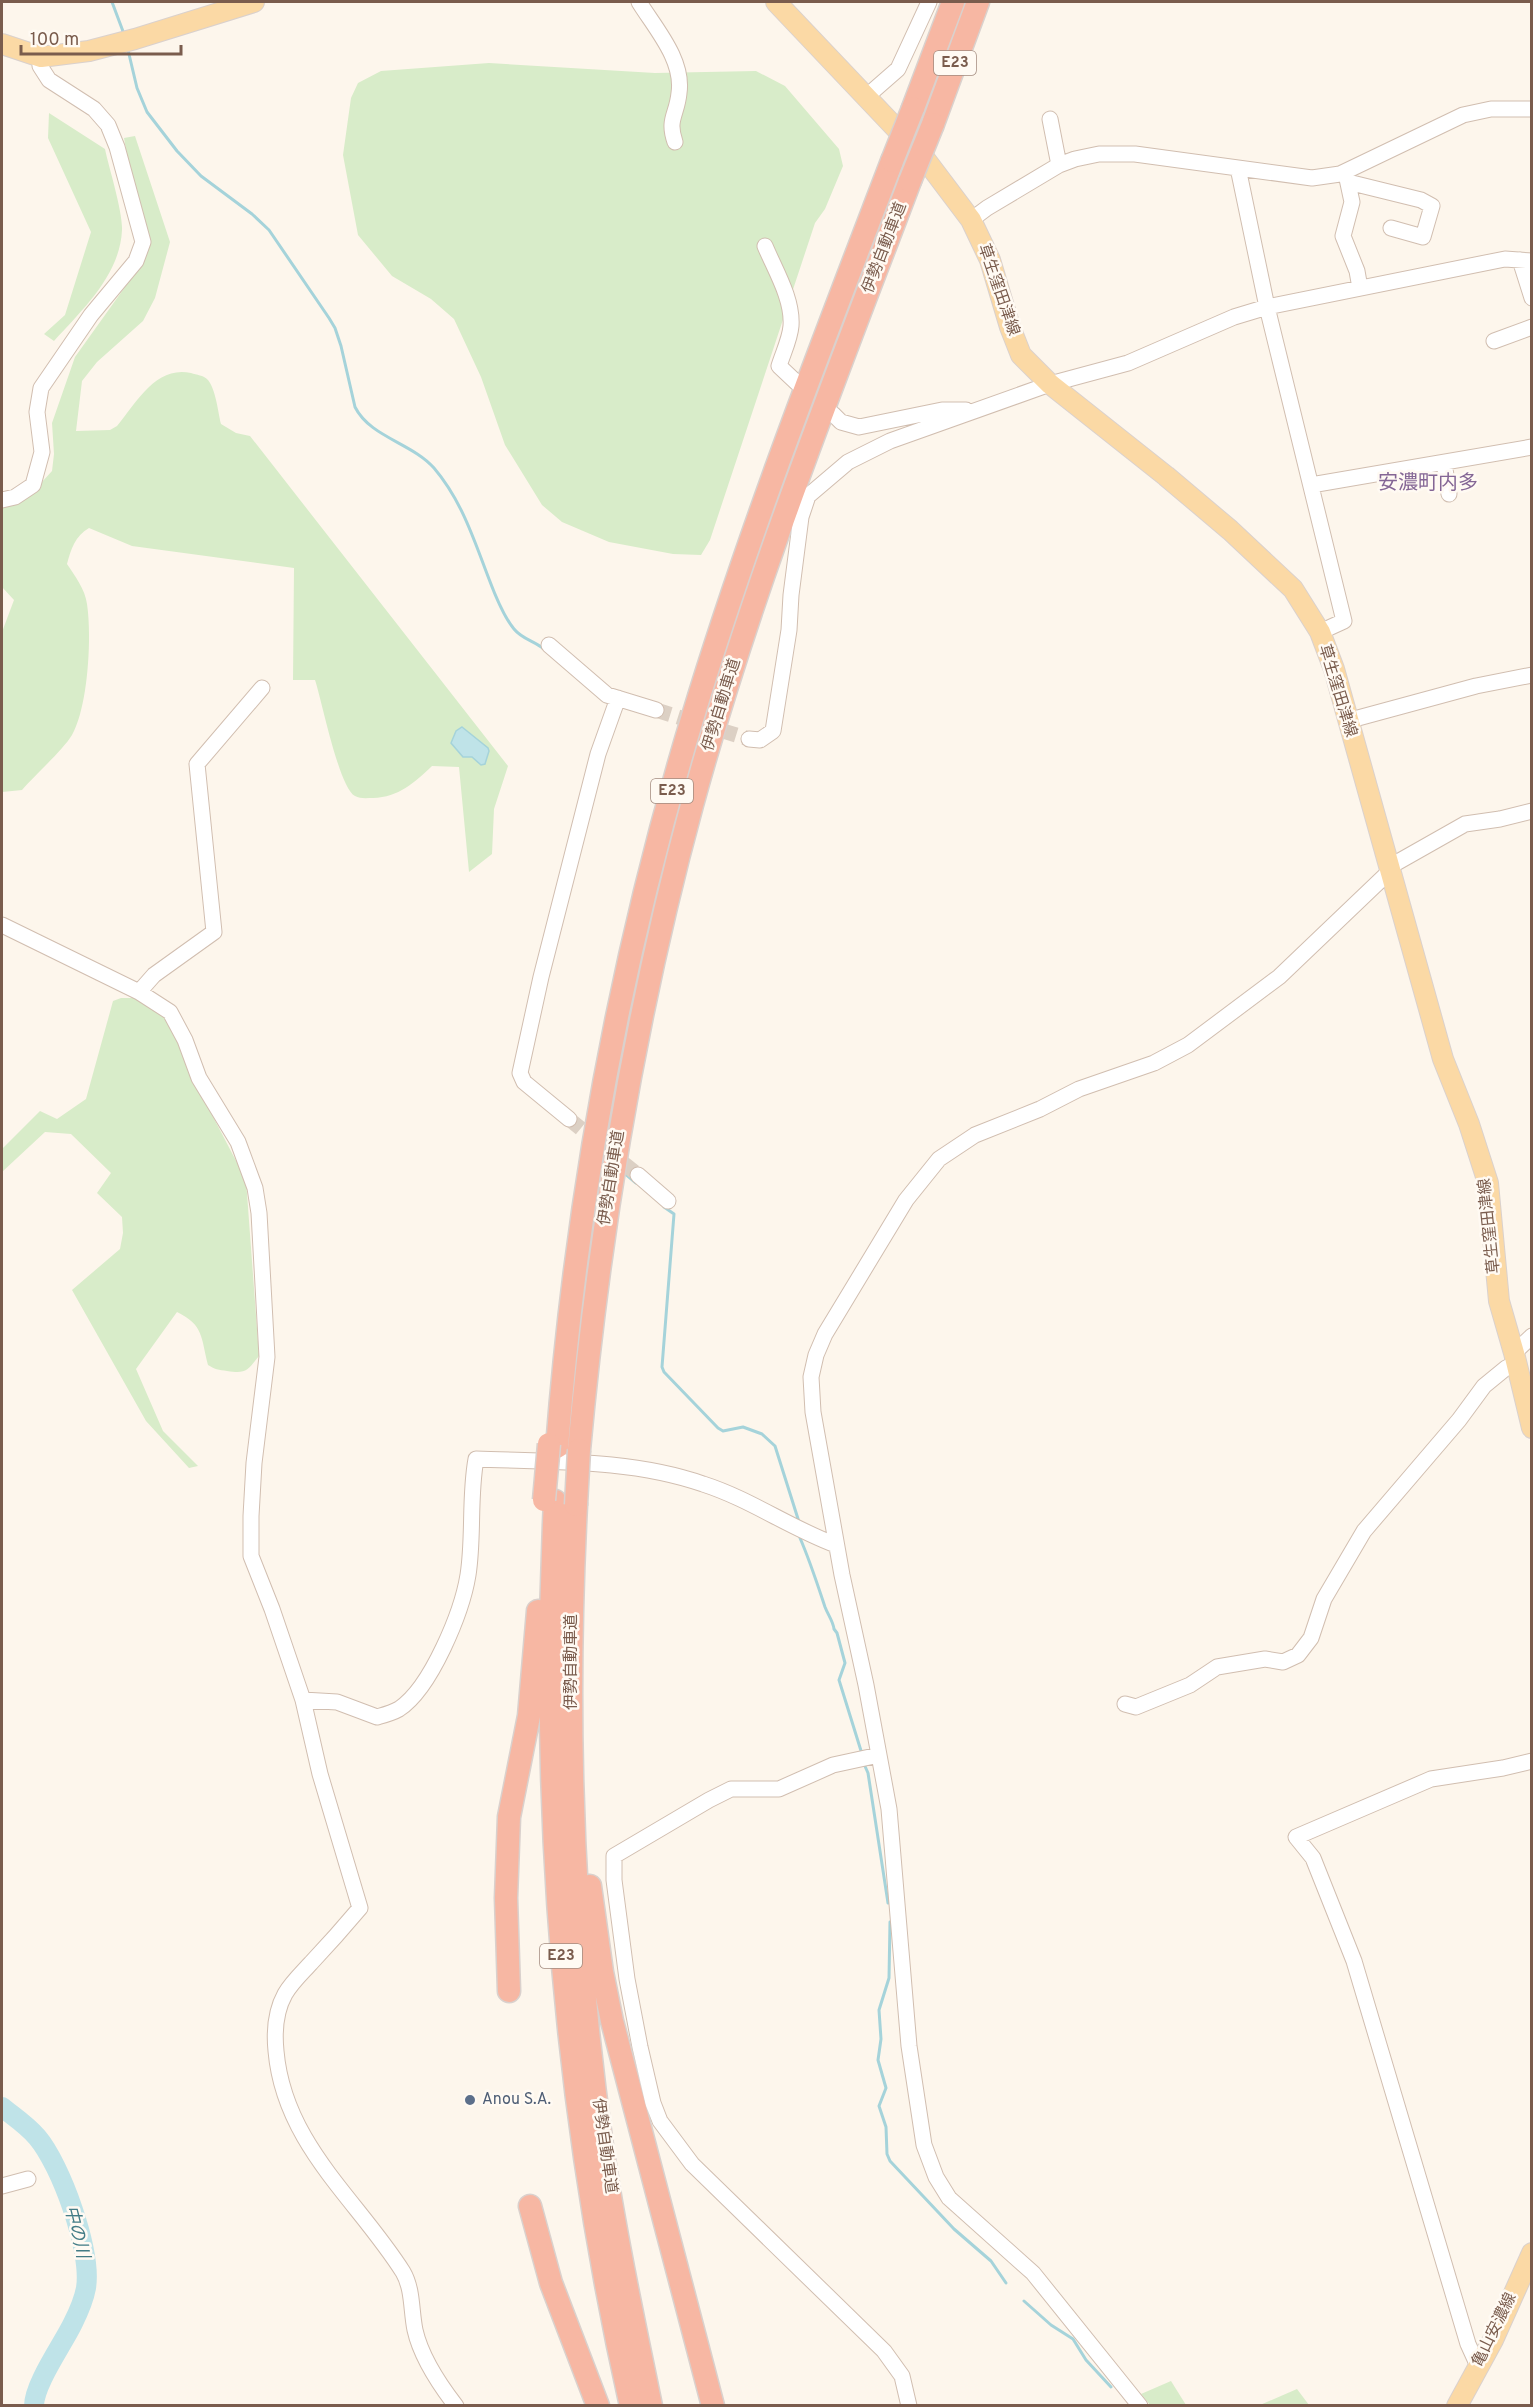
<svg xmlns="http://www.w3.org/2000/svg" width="1533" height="2407" viewBox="0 0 1533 2407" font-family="Overpass,'Noto Sans JP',sans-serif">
	<rect width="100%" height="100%" fill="#fdf6ec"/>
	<path fill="#d8ecc9" d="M489 63 655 73 756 71 785 86 839 149 843 166 825 209 815 223 710 540 701 555 673 554 609 542 562 522 542 505 505 445 481 377 454 319 431 299 392 276 358 235 343 155 351 98 358 83 381 71Z
		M49 113 105 149C109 168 123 212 122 230 120 275 83 309 54 341L44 334 65 315 91 232 48 138Z
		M135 136 170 242 155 298 143 321 97 362 82 381 76 431 110 430 117 426C136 403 156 365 191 373 197 375 203 375 208 380 216 390 218 412 221 424L236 433 250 436 508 766 494 809 492 854 469 872 459 767 432 766C414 783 399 797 373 798 367 798 360 799 355 796 339 788 322 701 315 680H293L294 568 132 546 89 528C75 536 71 549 67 564 75 576 85 589 87 604 92 637 88 707 72 735 63 750 35 775 22 790L2 792V632L14 600 2 587V504L30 495 52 471 54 454 52 423 75 357 145 259 124 138Z
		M121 998H138L161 1011 180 1038 196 1084 246 1180 259 1356C247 1371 246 1374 227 1371 219 1370 214 1369 208 1365 201 1338 204 1325 177 1312L136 1369 163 1431 198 1466 189 1468 146 1421 72 1290 120 1249 123 1233 122 1217 97 1193 111 1173 71 1134 45 1132 2 1172V1149L40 1111 57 1119 86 1099 113 1001Z
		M1171 2381 1186 2405H1150L1141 2394Z
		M1297 2389 1309 2405H1260Z"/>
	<path fill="#bfe3e8" stroke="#a5d3da" stroke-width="1.5" d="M462 727 488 748 489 751 485 764 481 765 472 757H463L451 743 456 731Z"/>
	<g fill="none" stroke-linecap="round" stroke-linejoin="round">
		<path stroke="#a5d3da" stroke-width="3" d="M112 2 124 34
			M128 50 137 88 147 112 177 151 201 176 252 214 269 230 329 318 335 328 341 346 355 407C370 437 412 443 434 468 462 501 474 540 489 579 495 595 503 616 514 629 522 639 534 641 544 649
			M623 1172 636 1183
			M664 1207 674 1214 662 1367 664 1372 718 1428 723 1431 743 1427 762 1434 775 1446 799 1522
			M800 1538C810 1561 817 1583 825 1607 828 1615 833 1621 834 1629L837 1633 845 1663 839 1680 862 1754
			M864 1764 868 1773 888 1903
			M890 1922 889 1978 879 2010 881 2039 878 2060 886 2088 879 2106 886 2127 887 2154 890 2161 954 2229 991 2261 1006 2283
			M1024 2301 1051 2325 1073 2339 1086 2360 1111 2387"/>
		<path stroke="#bfe3e8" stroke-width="20" d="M2 2107C13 2116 27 2125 37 2137 61 2165 92 2251 86 2288 84 2299 78 2313 73 2323 63 2344 34 2384 34 2406"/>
		<path stroke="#dcd0c4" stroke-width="15" stroke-dasharray="15 8" stroke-linecap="butt" d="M656 710 749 739
			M569 1119 638 1175"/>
		<defs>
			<path id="minor" d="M639 2C655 28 684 60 679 93 677 115 667 119 675 142
				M866 97 898 69 929 2
				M1050 119 1059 165
				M1238 168 1267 307 1344 621 1320 632
				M1346 174 1352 202 1343 236 1357 271 1360 288
				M1348 182 1421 200 1432 206 1423 237 1391 228
				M971 220 987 208 1059 165 1075 159 1099 154H1135L1312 178 1340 174 1463 115 1491 109H1532
				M765 246C775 270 793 299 791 326 790 339 783 353 779 366L797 383
				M1520 260 1532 298
				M1494 341 1532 327
				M833 414 841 422 859 427 942 410H966
				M1444 463 1449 494
				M1312 488 1317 484 1532 447
				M2 500 15 497 33 485 42 452 37 412 41 388 91 315 136 261 143 242 117 147 108 125 94 109 49 80 40 66 41 57
				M549 645 607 695 656 710
				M1347 721 1476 686 1532 675
				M749 739 760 740 773 731 789 630 791 595 801 517 808 496 848 462 890 441 1050 384 1128 363 1234 317 1267 307 1505 259 1532 261
				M1389 867 1465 824 1500 819 1532 811
				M2 925 139 992 170 1012 185 1040 199 1078 238 1142 255 1188 259 1213 267 1357 254 1463 251 1516V1556L272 1609 303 1700 320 1774 360 1908C344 1927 328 1945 311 1963 303 1972 292 1982 285 1994 275 2012 274 2031 276 2051 284 2144 357 2199 403 2272 413 2289 411 2311 415 2330 421 2357 439 2384 456 2406
				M139 992 154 975 214 932 197 764 262 688
				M569 1119 524 1082 520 1073 541 977 598 754 618 698
				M638 1175 668 1201
				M1514 1353 1532 1336
				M303 1700 337 1702 377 1717C384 1715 392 1713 399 1709 431 1688 462 1612 468 1575 474 1537 469 1497 476 1459 552 1462 631 1459 703 1484 750 1499 790 1528 836 1545
				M1125 1704 1136 1707 1190 1685 1217 1667 1265 1659 1283 1662 1298 1655 1311 1638 1324 1599 1364 1531 1459 1420 1484 1386 1506 1368 1516 1363
				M879 1755 833 1765 779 1789H731L709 1800 614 1856V1880L627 1979 640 2047 653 2103 660 2121 692 2164 884 2351 902 2376 909 2406
				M2 2186 28 2179
				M1478 2366 1468 2344 1354 1961 1313 1858 1296 1837 1431 1779 1503 1768 1532 1761
				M1140 2406 1033 2273 949 2198 936 2177 924 2145 909 2046 889 1809 866 1685 842 1575 813 1412 811 1377 816 1355 825 1334 906 1200 939 1159 975 1135 1040 1109 1079 1089 1154 1063 1188 1045 1279 977 1390 871"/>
			<path id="major" d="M776 2 925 159 971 220 990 260 1010 327 1021 355 1050 384 1166 476 1230 530 1293 589 1320 632 1334 669 1443 1059 1469 1124 1488 1183 1499 1301 1514 1353 1532 1428
				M2 44 41 57 89 51 135 39 254 2
				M1457 2406 1493 2340 1532 2253"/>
			<path id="highway" d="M913 108 953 2
				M933 124 978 2
				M557 1447C576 1199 621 954 693 716 750 528 822 344 892 161
				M579 1450C599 1231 634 1018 692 805 750 592 832 387 910 181
				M555 1501C540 1805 564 2109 631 2406
				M576 1505C565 1719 572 1934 602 2146 615 2233 633 2319 651 2406
				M590 1886 602 1972 612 2021 713 2406
				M509 1991 506 1898 509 1817 529 1716 538 1611
				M530 2206 551 2283 598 2406"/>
		</defs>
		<use href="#minor" stroke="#d1beb0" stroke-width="17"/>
		<use href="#major" stroke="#dad1cd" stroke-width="22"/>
		<use href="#highway" stroke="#dad1cd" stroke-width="25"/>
		<use href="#minor" stroke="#fff" stroke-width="15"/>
		<use href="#major" stroke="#fbd9a5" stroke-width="20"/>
		<use href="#highway" stroke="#f7b7a3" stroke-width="22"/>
		<defs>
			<path id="highway-bridge" d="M892 161 913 108
				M910 181 933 124
				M544 1500 549 1444
				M576 1505 579 1450"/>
		</defs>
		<use href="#highway-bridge" stroke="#dad1cd" stroke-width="25" stroke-linecap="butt"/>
		<use href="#highway-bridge" stroke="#f7b7a3" stroke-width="22"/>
	</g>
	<circle fill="#5c6f8a" stroke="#fffaf3" stroke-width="2" cx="470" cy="2100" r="6"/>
	<g text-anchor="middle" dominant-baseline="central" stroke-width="5" stroke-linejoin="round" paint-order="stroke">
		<g fill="#fffaf3" stroke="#a28b7f" stroke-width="1.5">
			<rect x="934" y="51" width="42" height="24" rx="4.5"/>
			<rect x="651" y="779" width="42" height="24" rx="4.5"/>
			<rect x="540" y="1944" width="42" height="24" rx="4.5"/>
		</g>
		<g font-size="15" font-weight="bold" fill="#7a5c4d">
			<text x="955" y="63">E23</text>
			<text x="672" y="791">E23</text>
			<text x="561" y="1956">E23</text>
		</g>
		<g font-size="16" fill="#7a5c4d" stroke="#fffaf3">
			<text transform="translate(885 248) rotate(-69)">伊勢自動車道</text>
			<text transform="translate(998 290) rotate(71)">草生窪田津線</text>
			<text transform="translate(1337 691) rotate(73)">草生窪田津線</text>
			<text transform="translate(722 705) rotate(-73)">伊勢自動車道</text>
			<text transform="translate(612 1178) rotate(-81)">伊勢自動車道</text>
			<text transform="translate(1490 1226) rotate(-96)">草生窪田津線</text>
			<text transform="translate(572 1662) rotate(-90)">伊勢自動車道</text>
			<text transform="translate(604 2146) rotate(82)">伊勢自動車道</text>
			<text transform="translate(1495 2330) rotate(-64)">亀山安濃線</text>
		</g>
		<g font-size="16" fill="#4e5e75" stroke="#fffaf3" text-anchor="start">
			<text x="482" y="2100">Anou S.A.</text>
		</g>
		<g font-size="18" font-style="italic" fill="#437c86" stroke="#fffaf3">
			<text transform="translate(76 2232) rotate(76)">中の川</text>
		</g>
		<g font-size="20" fill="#846695" stroke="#fffaf3">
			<text x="1428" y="484">安濃町内多</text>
		</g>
	</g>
	<rect width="1533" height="2407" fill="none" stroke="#7a5c4d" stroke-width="6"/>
	<path d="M21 45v9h160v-9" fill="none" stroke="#7a5c4d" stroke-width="3"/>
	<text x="30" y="45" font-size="18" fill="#7a5c4d" stroke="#fffaf3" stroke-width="4.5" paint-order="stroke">100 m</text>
</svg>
